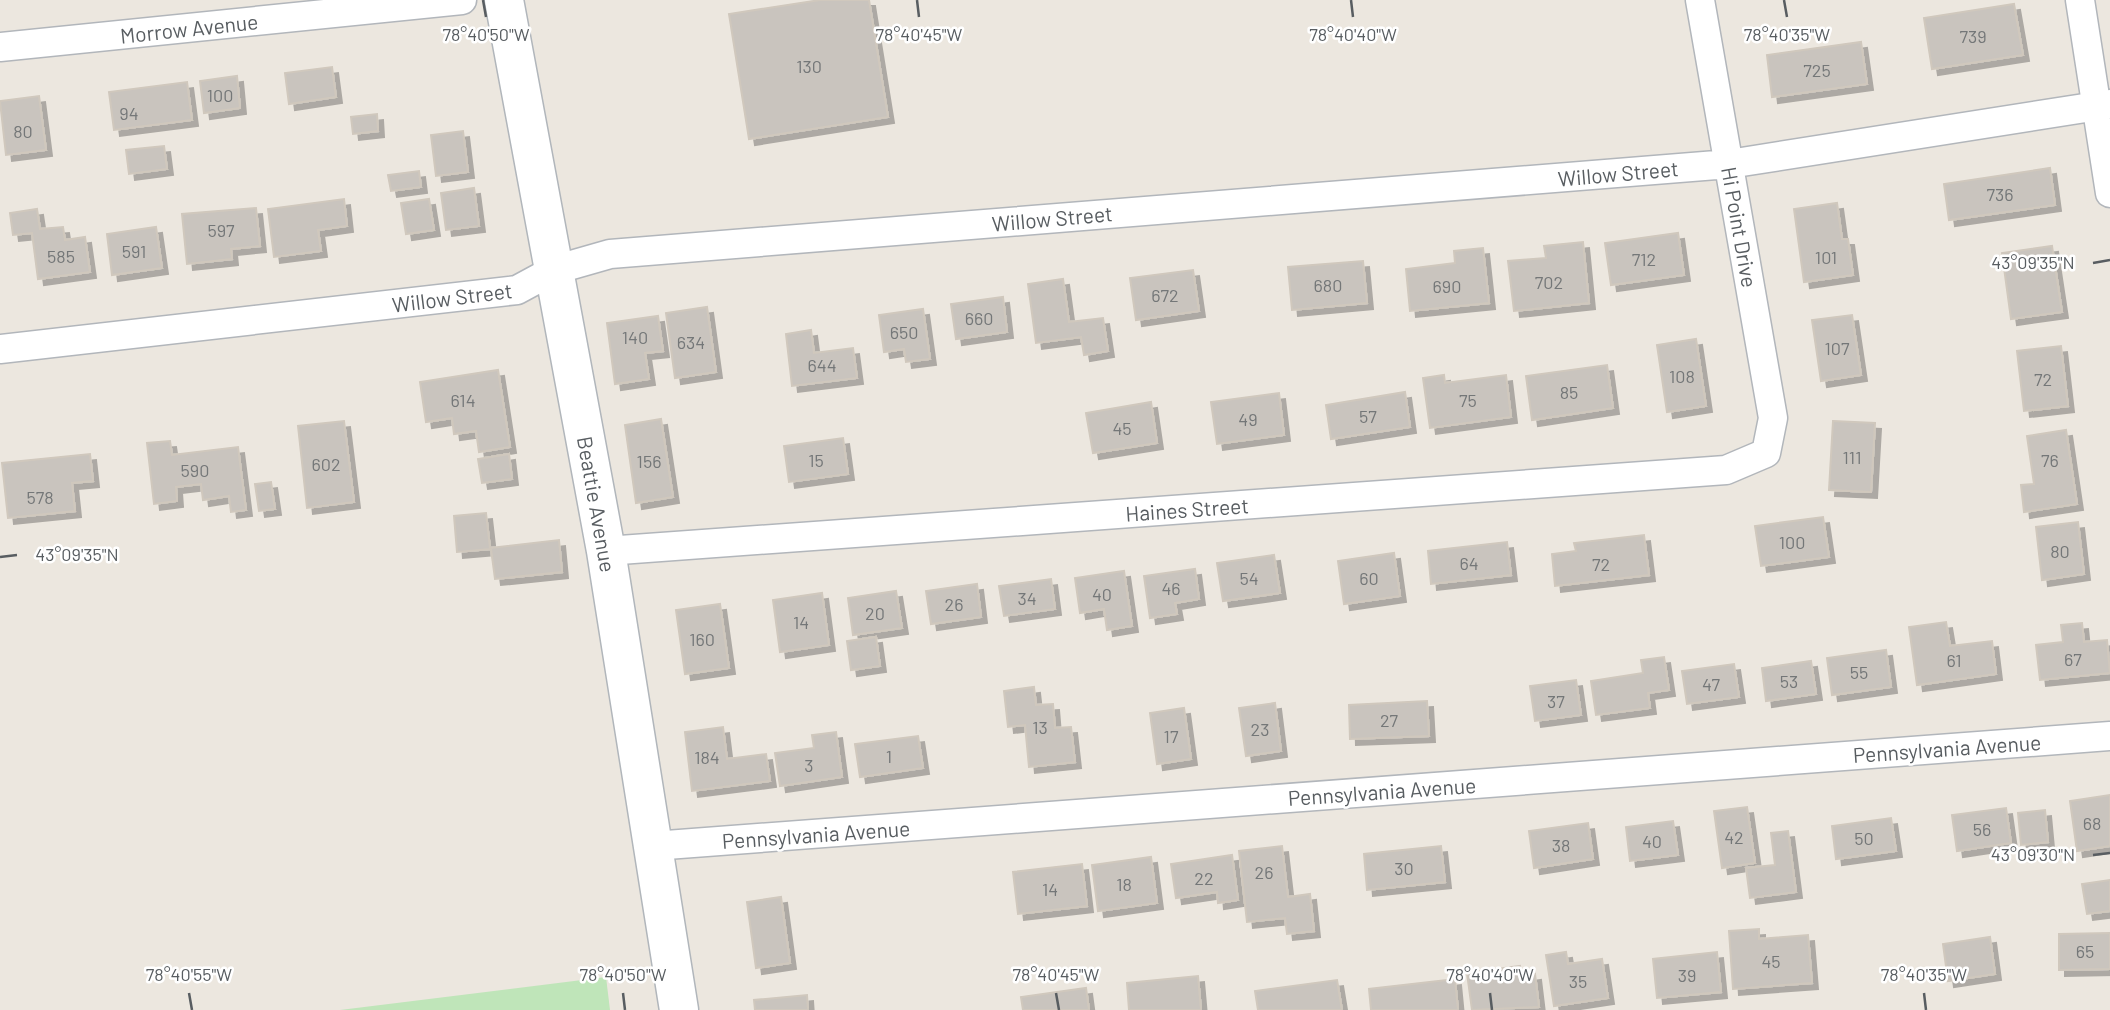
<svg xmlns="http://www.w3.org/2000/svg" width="2110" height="1010" viewBox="0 0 2110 1010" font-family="Barlow,sans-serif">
	<defs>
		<filter id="shadow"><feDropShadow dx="6" dy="6" stdDeviation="0" flood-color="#0004"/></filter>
	</defs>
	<rect width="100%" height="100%" fill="#ece7df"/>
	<path fill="#bfe5b9" d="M606 977 610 1010H340Z"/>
	<path fill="#c9c4be" stroke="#d0c8bd" stroke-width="2" filter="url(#shadow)" d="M820 0H869L888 117 749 139 729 14Z
		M2014 4 2023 55 1932 69 1924 18Z
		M1861 42 1867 84 1772 97 1767 55Z
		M332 67 336 97 289 104 285 73Z
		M237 76 240 108 204 113 200 81Z
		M187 82 192 120 114 130 109 92Z
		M39 96 46 150 6 155 0 101Z
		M377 114 378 131 353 134 351 117Z
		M463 131 468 172 436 176 431 135Z
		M164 146 167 169 129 174 126 150Z
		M2050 168 2055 205 1949 220 1944 184Z
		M419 171 421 187 391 191 388 175Z
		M474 188 479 226 446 230 441 193Z
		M344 199 347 226 318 230 321 251 274 257 268 209Z
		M429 199 434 230 406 234 401 203Z
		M1837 203 1842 239H1848L1853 275 1804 282 1794 209Z
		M256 208 260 246 231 249 232 259 187 264 182 214Z
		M37 209 40 229 63 227 65 240 85 237 90 272 38 279 32 233 13 235 10 213Z
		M156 227 162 268 112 275 107 234Z
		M1678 233 1684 275 1611 285 1605 243Z
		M1583 242 1589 303 1514 311 1508 261 1546 258 1544 246Z
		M2052 246 2062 312 2011 319 2002 253Z
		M1483 248 1489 303 1410 311 1406 269 1455 263 1454 251Z
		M1363 261 1367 303 1292 310 1288 267Z
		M1193 270 1199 311 1136 320 1130 278Z
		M1063 279 1069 322 1103 318 1108 351 1084 355 1081 337 1036 343 1028 284Z
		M1003 297 1007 332 956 339 951 304Z
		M707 307 716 372 675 378 666 313Z
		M923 309 930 359 906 362 904 349 884 352 879 315Z
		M1852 315 1861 375 1821 381 1812 320Z
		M658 316 663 351 645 353 649 379 615 384 607 323Z
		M811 330 814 353 853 348 857 378 792 386 786 334Z
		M1696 339 1706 406 1667 412 1657 345Z
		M2061 346 2068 406 2024 411 2017 351Z
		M1607 365 1613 408 1532 420 1526 376Z
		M498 370 510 447 479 452 476 431 454 434 452 418 426 422 420 382Z
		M1444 375 1445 383 1506 375 1511 417 1430 428 1423 378Z
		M1405 392 1410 427 1331 439 1326 405Z
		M1279 393 1284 435 1217 444 1211 402Z
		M1151 402 1157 443 1093 453 1086 413Z
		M661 419 673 497 636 503 625 425Z
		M344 421 354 502 307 508 298 426Z
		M1833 421 1875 423 1871 492 1829 490Z
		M2066 430 2077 504 2024 512 2021 485 2034 484 2027 436Z
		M843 438 848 474 789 482 784 446Z
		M170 441 172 455 238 447 246 510 231 512 229 496 203 500 201 484 176 487 177 501 154 504 147 443Z
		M90 454 93 481 72 483 75 511 8 518 2 463Z
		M509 454 512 479 482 483 478 459Z
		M271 482 275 509 259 511 255 484Z
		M486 513 490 548 559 540 562 572 495 579 491 549 457 552 454 516Z
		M1823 517 1829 557 1761 566 1755 526Z
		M2078 522 2084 574 2042 580 2036 527Z
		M1644 535 1649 575 1555 586 1552 554 1576 551 1574 543Z
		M1507 542 1511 575 1431 584 1428 551Z
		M1394 553 1400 596 1344 604 1338 561Z
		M1274 555 1280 593 1223 601 1217 563Z
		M1195 569 1199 599 1175 603 1177 614 1150 618 1144 576Z
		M1124 571 1132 626 1107 630 1104 609 1080 613 1075 578Z
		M1051 579 1055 609 1004 616 999 586Z
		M977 584 981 617 931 624 926 591Z
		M896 591 902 628 853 635 848 598Z
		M822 593 829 645 780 652 773 600Z
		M720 604 729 668 685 674 676 610Z
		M1946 622 1950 646 1992 641 1996 674 1917 685 1909 627Z
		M2082 623 2084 642 2107 640 2110 673 2040 680 2036 645 2063 642 2061 625Z
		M876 637 880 666 851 670 847 641Z
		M1886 650 1891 687 1832 695 1827 658Z
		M1664 657 1669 690 1648 693 1650 708 1596 715 1591 681 1643 673 1641 660Z
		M1811 661 1816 694 1766 701 1762 668Z
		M1734 664 1739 697 1687 704 1682 671Z
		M1576 680 1581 715 1535 721 1530 686Z
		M1034 687 1036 705 1053 704 1055 728 1071 727 1075 762 1029 767 1025 725 1008 727 1004 691Z
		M1427 701 1429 736 1350 739 1349 705Z
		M1275 703 1281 751 1246 756 1239 708Z
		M1184 708 1191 759 1157 764 1150 713Z
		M723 727 727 759 766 754 770 781 692 791 685 732Z
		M836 732 842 777 780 786 775 753 814 748 812 735Z
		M918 736 923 768 860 777 855 744Z
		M2110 795V846L2077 851 2070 801Z
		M1747 807 1755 863 1722 868 1714 811Z
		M2006 808 2011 843 1957 851 1952 815Z
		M2045 810 2048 842 2021 845 2018 813Z
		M1891 818 1896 851 1836 859 1832 826Z
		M1673 821 1678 855 1630 861 1626 827Z
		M1588 823 1593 859 1534 868 1529 831Z
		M1788 831 1796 892 1750 898 1746 868 1775 865 1771 833Z
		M1282 846 1288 897 1310 894 1314 931 1287 934 1285 918 1247 922 1239 851Z
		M1441 846 1445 882 1367 890 1364 854Z
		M1232 855 1238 900 1218 903 1217 892 1176 898 1171 864Z
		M1151 857 1157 903 1098 911 1092 865Z
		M1082 864 1087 906 1018 914 1013 872Z
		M2110 880V911L2087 914 2082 884Z
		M781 897 790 963 756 968 747 902Z
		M1759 929V939L1808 935 1812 983 1733 989 1729 931Z
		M2110 933V969L2059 970V934Z
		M1990 937 1995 974 1948 981 1943 944Z
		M1566 952 1568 964 1602 959 1608 998 1554 1006 1546 955Z
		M1717 952 1721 992 1657 998 1653 959Z
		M1520 966 1521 976 1535 974 1539 1007 1472 1010 1467 973Z
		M1198 976 1201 1010H1129L1127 983Z
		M1455 979 1458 1010H1371L1369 989Z
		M1337 980 1342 1010H1258L1255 991Z
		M1086 988 1089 1010H1023L1021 997Z
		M807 995 808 1010H755L754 1000Z"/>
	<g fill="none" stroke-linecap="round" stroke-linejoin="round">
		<defs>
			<path id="street" d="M2080 0 2110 193
				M0 47 462 0
				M0 349 517 290 554 270 610 254 1729 164 2110 104
				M606 551 1726 470 1766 453 1773 418 1700 0
				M653 846 2110 736"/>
			<path id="secondary" d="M504 0 606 551 679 1010"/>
		</defs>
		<use href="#street" stroke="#b2b6bb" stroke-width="31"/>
		<use href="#secondary" stroke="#b1b6bb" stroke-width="41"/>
		<use href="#street" stroke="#fff" stroke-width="28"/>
		<use href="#secondary" stroke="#fff" stroke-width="38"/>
	</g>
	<path fill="none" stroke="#585d61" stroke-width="2.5" d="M483 0 486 17M917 0 919 17M1351 0 1353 17M1784 0 1787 17M2093 263 2110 260M0 557 17 555M2093 855 2110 853M189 993 192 1010M623 993 625 1010M1056 993 1059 1010M1490 993 1492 1010M1924 993 1926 1010"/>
	<g text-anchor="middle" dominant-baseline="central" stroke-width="5" stroke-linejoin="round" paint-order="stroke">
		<g font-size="18" fill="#747778">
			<text x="1973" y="36">739</text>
			<text x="809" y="66">130</text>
			<text x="1817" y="70">725</text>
			<text x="220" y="95">100</text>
			<text x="129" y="113">94</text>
			<text x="23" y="131">80</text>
			<text x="2000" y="194">736</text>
			<text x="221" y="230">597</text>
			<text x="134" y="251">591</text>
			<text x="61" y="256">585</text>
			<text x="1826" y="257">101</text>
			<text x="1644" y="259">712</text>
			<text x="1549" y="282">702</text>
			<text x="1328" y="285">680</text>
			<text x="1447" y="286">690</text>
			<text x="1165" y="295">672</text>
			<text x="979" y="318">660</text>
			<text x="904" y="332">650</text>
			<text x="635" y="337">140</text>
			<text x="691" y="342">634</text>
			<text x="1837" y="348">107</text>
			<text x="822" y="365">644</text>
			<text x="1682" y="376">108</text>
			<text x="2043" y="379">72</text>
			<text x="1569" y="392">85</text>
			<text x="463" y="400">614</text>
			<text x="1468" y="400">75</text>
			<text x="1368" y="416">57</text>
			<text x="1248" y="419">49</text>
			<text x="1122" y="428">45</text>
			<text x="1852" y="457">111</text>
			<text x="816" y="460">15</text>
			<text x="2050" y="460">76</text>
			<text x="649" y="461">156</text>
			<text x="326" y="464">602</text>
			<text x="195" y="470">590</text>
			<text x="40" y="497">578</text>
			<text x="1792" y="542">100</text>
			<text x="2060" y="551">80</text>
			<text x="1469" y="563">64</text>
			<text x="1601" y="564">72</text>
			<text x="1249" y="578">54</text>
			<text x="1369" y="578">60</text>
			<text x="1171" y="588">46</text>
			<text x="1102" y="594">40</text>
			<text x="1027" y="598">34</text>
			<text x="954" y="604">26</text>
			<text x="875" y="613">20</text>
			<text x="801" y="622">14</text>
			<text x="702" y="639">160</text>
			<text x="2073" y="659">67</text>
			<text x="1954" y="660">61</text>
			<text x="1859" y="672">55</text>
			<text x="1789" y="681">53</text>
			<text x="1711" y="684">47</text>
			<text x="1556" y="701">37</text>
			<text x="1389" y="720">27</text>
			<text x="1040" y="727">13</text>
			<text x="1260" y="729">23</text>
			<text x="1171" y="736">17</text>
			<text x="889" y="756">1</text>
			<text x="707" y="757">184</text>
			<text x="809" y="765">3</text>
			<text x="2092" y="823">68</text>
			<text x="1982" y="829">56</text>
			<text x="1734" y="837">42</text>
			<text x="1864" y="838">50</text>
			<text x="1652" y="841">40</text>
			<text x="1561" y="845">38</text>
			<text x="1404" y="868">30</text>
			<text x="1264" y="872">26</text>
			<text x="1204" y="878">22</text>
			<text x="1124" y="884">18</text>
			<text x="1050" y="889">14</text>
			<text x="2085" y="951">65</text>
			<text x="1771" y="961">45</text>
			<text x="1687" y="975">39</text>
			<text x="1578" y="981">35</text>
		</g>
		<g font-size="21" fill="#585d61" stroke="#fff">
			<text transform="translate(189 28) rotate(-6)">Morrow Avenue</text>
			<text transform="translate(1618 173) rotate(-5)">Willow Street</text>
			<text transform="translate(1052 218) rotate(-5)">Willow Street</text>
			<text transform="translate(1740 227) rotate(80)">Hi Point Drive</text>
			<text transform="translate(452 297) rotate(-7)">Willow Street</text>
			<text transform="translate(597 504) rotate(80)">Beattie Avenue</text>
			<text transform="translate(1187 509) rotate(-4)">Haines Street</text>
			<text transform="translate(1947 748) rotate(-4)">Pennsylvania Avenue</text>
			<text transform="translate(1382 791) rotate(-4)">Pennsylvania Avenue</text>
			<text transform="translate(816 834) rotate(-4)">Pennsylvania Avenue</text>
		</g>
	</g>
	<g font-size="18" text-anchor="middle" fill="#585d61" stroke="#fff" stroke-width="5" stroke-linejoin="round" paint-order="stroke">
		<text x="486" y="41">78°40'50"W</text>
		<text x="919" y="41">78°40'45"W</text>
		<text x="1353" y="41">78°40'40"W</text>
		<text x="1787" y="41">78°40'35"W</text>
		<text x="2033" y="269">43°09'35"N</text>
		<text x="77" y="561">43°09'35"N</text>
		<text x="2033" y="861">43°09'30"N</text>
		<text x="189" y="981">78°40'55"W</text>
		<text x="623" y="981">78°40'50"W</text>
		<text x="1056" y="981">78°40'45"W</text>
		<text x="1490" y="981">78°40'40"W</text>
		<text x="1924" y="981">78°40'35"W</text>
	</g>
</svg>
